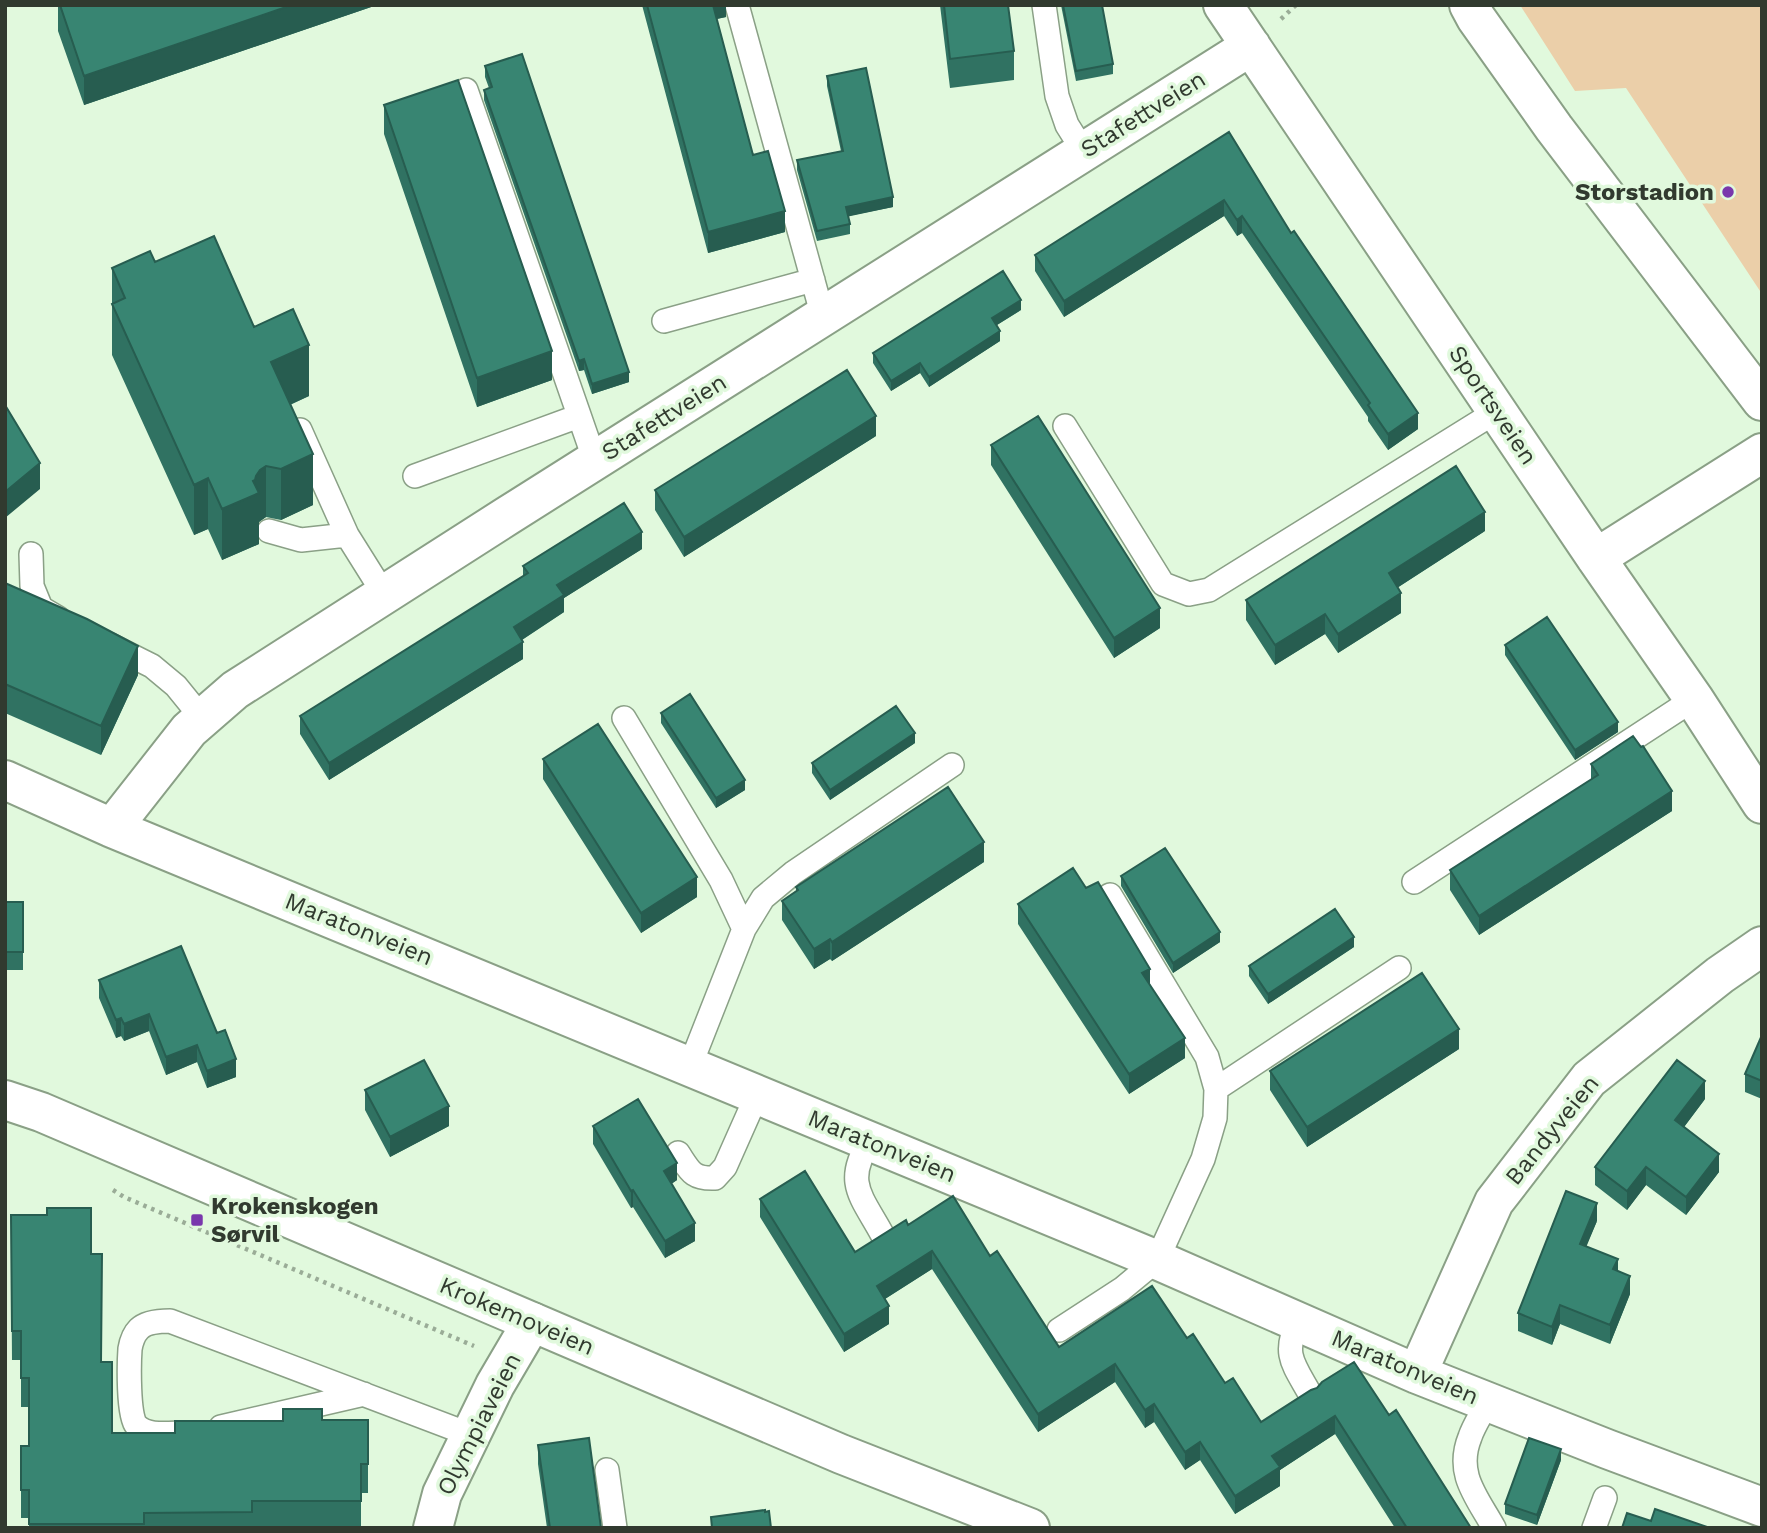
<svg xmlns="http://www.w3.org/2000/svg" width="1767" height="1533" viewBox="0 0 1767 1533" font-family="'Work Sans',sans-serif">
	<rect width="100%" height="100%" fill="#e1f9dd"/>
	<path fill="#ebcfa9" d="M1520 5H1762V294L1626 88 1575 91Z"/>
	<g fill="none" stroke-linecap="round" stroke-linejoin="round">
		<defs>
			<path id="lane" d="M737 5 823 317
				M1044 5 1057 96 1067 125 1084 152
				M466 90 595 461
				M664 321 813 280
				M1065 426 1163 584 1189 594 1209 590 1497 411
				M300 430 347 535 384 594
				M415 476 579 416
				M269 531 301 540 347 535
				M31 554 32 586 41 608 58 618
				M110 645 152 666 176 686 202 718
				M624 718 721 880 744 929
				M1414 882 1694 699
				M690 1066 744 929 763 898 793 873 952 765
				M1216 1089 1399 968
				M870 1141C843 1182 862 1197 882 1234
				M678 1153C690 1171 692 1179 715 1178L725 1167 757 1095
				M1298 1322C1282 1354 1294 1365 1310 1394
				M1059 1330 1122 1289 1157 1260 1203 1159 1215 1118 1216 1089 1207 1057 1110 895
				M1487 1403C1482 1414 1474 1425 1470 1437 1455 1474 1477 1497 1494 1528
				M221 1427 364 1394
				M184 1433C169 1433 147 1437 136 1425 128 1416 129 1363 130 1349 131 1343 134 1334 139 1329 146 1322 159 1321 170 1321L471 1435
				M607 1470 615 1528
				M1594 1528 1605 1498"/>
			<path id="street" d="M1223 5 1596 558 1694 699 1762 804
				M1469 5 1476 18 1554 128 1762 401
				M1596 558 1762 453
				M5 780 112 828 1157 1260 1417 1374 1607 1449 1762 1507
				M112 828 189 730 235 690 507 516 1251 46
				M1417 1374 1494 1202 1589 1079 1720 975 1762 946
				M433 1528 442 1494 495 1385 532 1322"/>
			<path id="secondary" d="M5 1100 41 1112 841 1454 1030 1528"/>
		</defs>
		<use href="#lane" stroke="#8aa086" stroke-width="26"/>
		<use href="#street" stroke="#8aa086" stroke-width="42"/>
		<use href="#secondary" stroke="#8aa086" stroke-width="42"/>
		<path stroke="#9aac97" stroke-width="4.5" stroke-dasharray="3.5 5" stroke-linecap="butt" d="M1281 19 1296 5
			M113 1190 124 1197 474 1346"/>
		<use href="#lane" stroke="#fff" stroke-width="23"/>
		<use href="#street" stroke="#fff" stroke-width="38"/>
		<use href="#secondary" stroke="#fff" stroke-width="38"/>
	</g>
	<path fill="#307262" d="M58 5H377L84 105 58 31Z
		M642 5H726V17L717 19 753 155 785 232 708 253Z
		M940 5H1008L1014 51V80L950 88Z
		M1061 5H1102L1113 64V74L1076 81Z
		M485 66 629 382 592 394 584 370 579 371 484 100V90L489 88 485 77Z
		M827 76 893 207 848 216 850 224V234L817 241 797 170V160L841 151 827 86Z
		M384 105 552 380 477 407 384 134Z
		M1229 132 1291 233 1418 429 1388 450 1368 421V417L1242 233 1237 236 1224 216 1064 317 1035 271V255Z
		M155 262 254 327 309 396 290 405 313 505 281 520 266 517 260 521 259 522V544L222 560 208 529 194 535 112 355V268Z
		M1021 310 997 325 1000 341 929 387 920 373 891 391 873 363V353Z
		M876 436 684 557 655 510V490Z
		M991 445 1160 628 1114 658 991 465Z
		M1485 531 1397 588 1401 613 1338 653 1325 634 1275 665 1246 620V600Z
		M642 549 564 598V612L522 640 523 659 329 780 300 734V716L523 576V566Z
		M5 583 138 675 101 755 5 713Z
		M1505 645 1618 732 1575 760 1505 655Z
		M661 713 745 790 716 808 661 723Z
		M915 743 830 800 812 773V763Z
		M543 759 697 897 641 933 543 779Z
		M1591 764 1672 811 1479 935 1450 890V870L1591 780Z
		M984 862 832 961 830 959 814 969 782 920V901L796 891V887Z
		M1121 876 1220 942 1173 973 1121 886Z
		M5 902H23V970H5Z
		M1018 904 1150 985 1185 1058 1129 1094 1018 924Z
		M1354 947 1268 1004 1249 976V966Z
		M99 980 217 1033 236 1077 207 1088 197 1062 166 1075 149 1031 124 1041 121 1036 116 1038 99 998Z
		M1762 1035V1099L1745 1092V1074Z
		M1459 1049 1307 1147 1270 1090V1071Z
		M365 1090 449 1126 390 1157 365 1110Z
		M1705 1099 1684 1127 1719 1172 1686 1215 1646 1185 1627 1210 1595 1185V1167Z
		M593 1126 677 1180 671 1184 695 1241 665 1258 633 1207 631 1208 593 1144Z
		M760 1199 855 1252 908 1225 990 1256 1059 1347 1187 1338 1225 1383 1261 1422 1311 1390 1389 1415 1471 1528H1395L1335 1434 1280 1470V1486L1235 1514 1200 1460 1185 1470 1154 1422 1145 1428 1115 1382 1038 1432 932 1269 885 1299 889 1324 844 1352 760 1217Z
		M11 1215 91 1254 101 1362 112 1433H175L322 1420H368V1493H361V1528H29V1518H21V1446H29V1407H21V1360H12Z
		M1597 1221 1586 1246 1618 1271 1630 1294 1610 1344 1560 1324 1552 1345 1518 1331V1313Z
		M538 1445 601 1528H547L538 1464Z
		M1561 1460 1537 1525 1505 1514V1504Z"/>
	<path fill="#275d50" d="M292 5H377L84 105V76Z
		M711 5H726V17L711 20Z
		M893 197V207L846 217V207Z
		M1224 200V216L1064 317V301Z
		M785 211V232L708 253V232Z
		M1242 216V233L1237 236V220Z
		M1021 300V310L992 328V318Z
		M1000 331V341L929 387V377Z
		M309 345V396L271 413V362Z
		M552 351V380L477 407V378Z
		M584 359V370L579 371V361Z
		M920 363V373L891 391V381Z
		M629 372V382L592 394V384Z
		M1418 413V429L1388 450V434Z
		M876 416V436L684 557V537Z
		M313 454V505L281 520V469Z
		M40 463V489L5 518V492Z
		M266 466V517L259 522V544L222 560V509L253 481 260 470Z
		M208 478V529L194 535V485Z
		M1485 512V531L1389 593V573Z
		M642 532V549L564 598V612L514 645V627L557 585Z
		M1401 593V613L1338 653V634Z
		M1160 608V628L1114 658V638Z
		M1325 614V634L1275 665V645Z
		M523 642V659L329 780V763Z
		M138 646V675L101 755V726Z
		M1618 722V732L1575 760V750Z
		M915 733V743L830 800V790Z
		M745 780V790L716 808V798Z
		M1672 791V811L1479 935V916Z
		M984 842V862L832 961V942Z
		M697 877V897L641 933V913Z
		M1220 932V942L1173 973V963Z
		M1354 937V947L1268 1004V994Z
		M830 939V959L814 969V949Z
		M1150 969V988L1142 973Z
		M149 1014V1031L124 1041V1024Z
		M121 1018V1036L116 1038V1020Z
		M1459 1029V1049L1307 1147V1127Z
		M1185 1038V1058L1129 1094V1074Z
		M197 1045V1062L166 1075V1057Z
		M236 1059V1077L207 1088V1071Z
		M1705 1081V1099L1675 1139V1120Z
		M449 1106V1126L390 1157V1137Z
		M1719 1154V1172L1686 1215V1197Z
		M677 1163V1180L664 1189V1171Z
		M1646 1167V1185L1627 1210V1191Z
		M633 1190V1207L631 1208V1191Z
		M1597 1203V1221L1580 1262V1244Z
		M695 1223V1241L665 1258V1241Z
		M932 1251V1269L877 1304V1286Z
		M1618 1259V1277L1613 1269Z
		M1630 1276V1294L1610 1344V1325Z
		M1560 1305V1324L1552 1345V1327Z
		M889 1306V1324L844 1352V1334Z
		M1115 1364V1382L1038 1432V1414Z
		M1154 1404V1422L1145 1428V1410Z
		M1335 1416V1434L1280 1470V1486L1235 1514V1496L1272 1456Z
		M1200 1442V1460L1185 1470V1452Z
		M1561 1449V1460L1537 1525V1515Z"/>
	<path fill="#388572" stroke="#275d50" stroke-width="2" d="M60 5H292L84 76Z
		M647 5H713L753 155 768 151 785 211 708 232Z
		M944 5H1008L1014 51 950 59Z
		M1063 5H1102L1113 64 1076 71Z
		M522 54 629 372 592 384 584 359 579 361 484 90 492 87 485 66Z
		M866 68 893 197 846 207 850 224 817 231 797 160 843 151 827 76Z
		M458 80 552 351 477 378 384 105Z
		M1229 132 1291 233 1294 231 1418 413 1388 434 1368 405 1370 403 1242 216 1237 220 1224 200 1064 301 1035 255Z
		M214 236 254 327 293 309 309 345 271 362 313 454 281 469 266 466 260 470 256 476 255 480 253 481 259 493 222 509 208 478 194 485 112 304 125 298 112 268 150 251 155 262Z
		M1003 271 1021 300 992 318 1000 331 929 377 920 363 891 381 873 353Z
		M847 370 876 416 684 537 655 490Z
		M5 405 40 463 5 492Z
		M1038 416 1160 608 1114 638 991 445Z
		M1456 466 1485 512 1389 573 1401 593 1338 634 1325 614 1275 645 1246 600Z
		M624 503 642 532 557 585 564 595 514 627 523 642 329 763 300 716 528 573 523 566Z
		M5 583 87 619 138 646 101 726 5 684Z
		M1547 617 1618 722 1575 750 1505 645Z
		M690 694 745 780 716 798 661 713Z
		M896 706 915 733 830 790 812 763Z
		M598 724 697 877 641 913 543 759Z
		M1633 736 1641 747 1643 746 1672 791 1479 916 1450 870 1598 775 1591 764Z
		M948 787 984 842 832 942 830 939 814 949 782 901 798 890 796 887Z
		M1165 848 1220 932 1173 963 1121 876Z
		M1073 868 1086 888 1098 882 1150 969 1142 973 1185 1038 1129 1074 1018 904Z
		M5 902H23V952H5Z
		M1335 909 1354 937 1268 994 1249 966Z
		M181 946 217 1033 225 1030 236 1059 207 1071 197 1045 166 1057 149 1014 124 1024 121 1018 116 1020 99 980Z
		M1422 973 1459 1029 1307 1127 1270 1071Z
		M1762 1035V1081L1745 1074Z
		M424 1060 449 1106 390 1137 365 1090Z
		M1677 1060 1705 1081 1675 1120 1719 1154 1686 1197 1646 1167 1627 1191 1595 1167Z
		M638 1099 677 1163 664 1171 695 1223 665 1241 633 1190 631 1191 593 1126Z
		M805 1171 855 1252 906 1220 908 1225 953 1196 990 1256 997 1251 1059 1347 1152 1286 1187 1338 1193 1334 1225 1383 1233 1378 1261 1422 1311 1390 1317 1388 1322 1382 1354 1362 1389 1415 1396 1410 1471 1528H1407L1335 1416 1272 1456 1280 1467 1235 1496 1200 1442 1185 1452 1154 1404 1145 1410 1115 1364 1038 1414 932 1251 877 1286 889 1306 844 1334 760 1199Z
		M1566 1191 1597 1203 1580 1244 1618 1259 1613 1269 1630 1276 1610 1325 1560 1305 1552 1327 1518 1313Z
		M47 1208H91V1254H102L101 1362H112V1433H175V1421H283V1409H322V1420H368V1464H361V1501H252V1512L144 1513V1524H29V1490H21V1446H29V1378H21V1331H12L11 1215H47Z
		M589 1438 601 1528H550L538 1445Z
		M1529 1438 1561 1449 1537 1515 1505 1504Z
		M1655 1509 1710 1528H1622L1627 1513 1651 1521Z
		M765 1510V1512L769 1511 771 1528H712L711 1517Z"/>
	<g fill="#7937ac" stroke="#e1f9dd" stroke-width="2.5">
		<circle cx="1728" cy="192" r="7"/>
		<rect x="190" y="1213" width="14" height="14" rx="3.5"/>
	</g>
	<g text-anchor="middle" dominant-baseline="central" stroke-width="7" stroke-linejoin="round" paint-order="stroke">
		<g font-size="24" fill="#313a2f" stroke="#e1f9dd">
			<text transform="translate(1143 114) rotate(-32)">Stafettveien</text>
			<text transform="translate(1493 405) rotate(56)">Sportsveien</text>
			<text transform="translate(664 417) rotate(-32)">Stafettveien</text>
			<text transform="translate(359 929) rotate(22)">Maratonveien</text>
			<text transform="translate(1552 1130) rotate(-51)">Bandyveien</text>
			<text transform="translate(882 1146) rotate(22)">Maratonveien</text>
			<text transform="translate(517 1316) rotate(23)">Krokemoveien</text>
			<text transform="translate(1405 1367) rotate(23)">Maratonveien</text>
			<text transform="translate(479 1424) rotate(-63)">Olympiaveien</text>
		</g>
		<g font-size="24" font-weight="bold" fill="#313a2f" stroke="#e1f9dd" text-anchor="end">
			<text x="1714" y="192">Storstadion</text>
			<text x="211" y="1206" text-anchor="start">Krokenskogen<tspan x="211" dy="28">Sørvil</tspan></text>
		</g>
	</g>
	<rect width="1767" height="1533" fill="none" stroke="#313a2f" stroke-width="14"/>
</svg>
